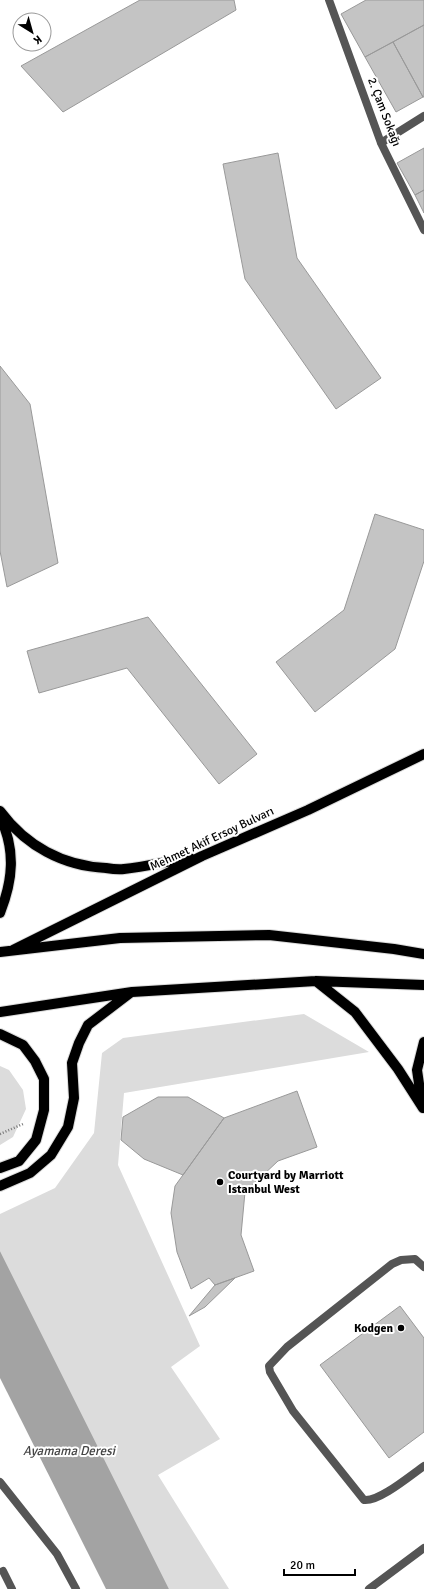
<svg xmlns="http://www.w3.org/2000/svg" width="424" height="1589" viewBox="0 0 424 1589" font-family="Signika,sans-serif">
	<rect width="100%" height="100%" fill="#fff"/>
	<path fill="#dcdcdc" d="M304 1014 369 1052 124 1093 118 1165 200 1346 171 1367 220 1439 158 1475 229 1589H169L0 1251V1214L55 1188 94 1133 102 1053 123 1038Z
		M0 1066 9 1070 23 1090 26 1109 13 1137 0 1145Z"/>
	<path fill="#a3a3a3" d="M0 1251 169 1589H106L0 1378Z"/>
	<path fill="#c4c4c4" stroke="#999" d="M140 0H234L236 10 63 112 21 66Z
		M366 0H424V25L365 57 341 14Z
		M424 25V97H423L393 42Z
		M393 42 423 97 396 112 365 57Z
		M424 148V190L415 195 397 163Z
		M278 153 297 258 381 378 336 409 245 279 223 164Z
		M424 190V213L415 195Z
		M0 366 30 404 58 563 7 587 0 551Z
		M375 514 424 530V561L395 649 315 712 276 662 344 610Z
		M148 617 257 754 219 784 127 668 39 693 27 651Z
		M297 1091 317 1147 278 1161 245 1192 241 1235 254 1271 215 1285 209 1278 191 1289 177 1252 171 1213 175 1186 224 1118Z
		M158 1097H188L224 1118 183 1175 144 1159 121 1140 123 1117Z
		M235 1278 205 1307 189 1316 215 1285Z
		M400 1306 424 1338V1432L389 1458 320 1365Z"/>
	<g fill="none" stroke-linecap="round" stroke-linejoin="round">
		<defs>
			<path id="primary" d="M0 811C26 846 63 866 106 868 112 869 118 870 124 869 146 867 168 861 190 858
				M0 817C16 850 13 880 0 913
				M13 950 202 856 308 810 424 754
				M0 952 120 938 269 935 394 949 424 954
				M316 981 355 1012 398 1069 423 1108
				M0 1012 132 992 316 981 424 985
				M0 1034 23 1045 35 1061 44 1079V1110L36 1140 19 1161 0 1168
				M422 1104 417 1070 424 1042
				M0 1186 30 1173 51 1155 68 1127 74 1098 72 1063 79 1043 88 1025 130 993"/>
		</defs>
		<use href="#primary" stroke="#dbdbdb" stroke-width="12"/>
		<path stroke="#777" stroke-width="2.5" stroke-dasharray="1 2" stroke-linecap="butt" d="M0 1134 23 1124"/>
		<path stroke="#555" stroke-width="8" d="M424 1267 415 1259 401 1260 392 1264 287 1347 269 1366 270 1372 293 1411 364 1500C379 1502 411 1475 424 1466
			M0 1482 57 1554 76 1589
			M3 1571 12 1589
			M369 1589 424 1548"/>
		<path stroke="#555" stroke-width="8" d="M329 0 381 143 424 230
			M381 143 424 116"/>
		<use href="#primary" stroke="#000" stroke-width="10"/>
	</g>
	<g fill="#000" stroke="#fff" stroke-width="1.5">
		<circle cx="220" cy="1182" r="4"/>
		<circle cx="401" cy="1328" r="4"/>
	</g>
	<g text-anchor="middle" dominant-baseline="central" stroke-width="4" stroke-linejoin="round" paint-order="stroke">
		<g font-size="12" fill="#000" stroke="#fff">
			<text transform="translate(384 112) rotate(69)">2. Çam Sokağı</text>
			<text transform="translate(212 839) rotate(-25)">Mehmet Akif Ersoy Bulvarı</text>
		</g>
		<g font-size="12" font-weight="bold" fill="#000" stroke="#fff" text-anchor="start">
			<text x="228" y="1175">Courtyard by Marriott<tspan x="228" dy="14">Istanbul West</tspan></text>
			<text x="393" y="1328" text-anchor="end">Kodgen</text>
		</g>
		<g font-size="13" font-style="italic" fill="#444" stroke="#fff">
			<text x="69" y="1451">Ayamama Deresi</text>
		</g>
	</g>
	<g transform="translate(32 32) rotate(143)"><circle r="19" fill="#ffffff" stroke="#999999"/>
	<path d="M0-3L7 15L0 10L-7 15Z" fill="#000000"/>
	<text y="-6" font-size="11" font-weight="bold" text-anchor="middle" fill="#000000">K</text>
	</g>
	<path d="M284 1569v6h71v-6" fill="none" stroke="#000000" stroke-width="2"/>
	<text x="290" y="1569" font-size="12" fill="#000000" stroke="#ffffff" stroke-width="3" paint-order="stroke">20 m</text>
</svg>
